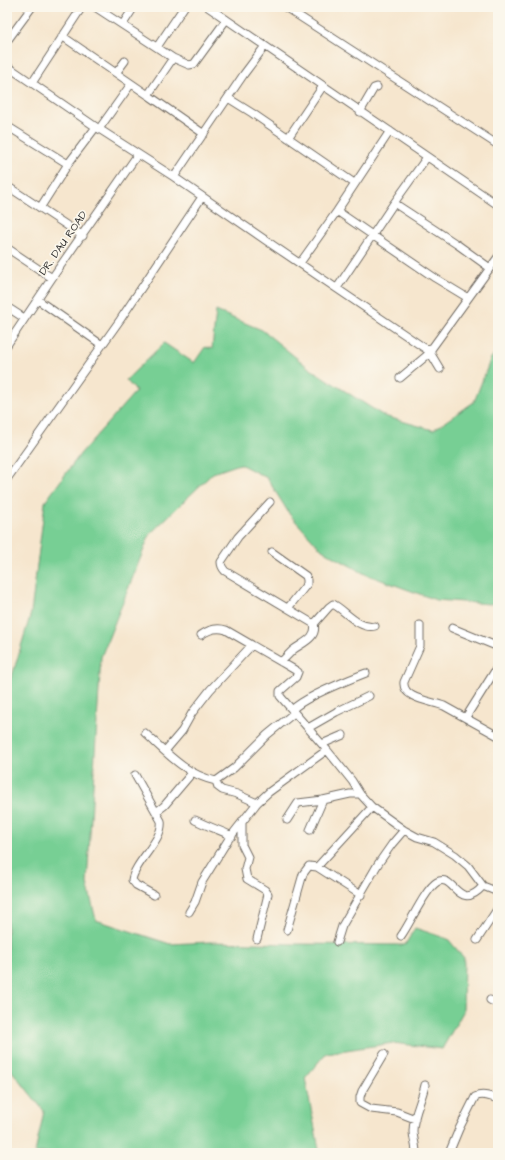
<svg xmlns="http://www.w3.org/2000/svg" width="505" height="1160" viewBox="0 0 505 1160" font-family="'Architects Daughter',sans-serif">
	<rect width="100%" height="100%" fill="#fbf7ec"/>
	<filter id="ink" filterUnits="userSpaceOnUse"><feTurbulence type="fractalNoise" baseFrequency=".025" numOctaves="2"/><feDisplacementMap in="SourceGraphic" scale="8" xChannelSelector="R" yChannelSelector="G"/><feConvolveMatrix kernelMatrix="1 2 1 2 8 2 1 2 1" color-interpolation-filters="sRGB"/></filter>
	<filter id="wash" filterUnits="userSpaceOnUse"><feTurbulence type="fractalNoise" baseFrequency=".012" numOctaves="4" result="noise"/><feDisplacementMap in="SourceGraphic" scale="16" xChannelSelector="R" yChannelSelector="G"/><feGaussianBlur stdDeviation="0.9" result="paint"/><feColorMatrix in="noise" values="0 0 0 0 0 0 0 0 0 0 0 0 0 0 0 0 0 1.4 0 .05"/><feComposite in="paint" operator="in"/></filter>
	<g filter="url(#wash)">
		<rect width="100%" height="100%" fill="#f6e6ce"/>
		<path fill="#77cf94" stroke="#517d60" d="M216 311 262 330 309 368 384 416 433 430 474 402 491 358 498 350V602L490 604 436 600 365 574 322 550 290 515 267 478 240 464 213 473 150 534 101 657 87 883 96 920 170 944 210 942 295 944 405 945 415 928 448 939 464 958 463 1012 442 1049 393 1043 326 1053 305 1078 319 1149V1153H35L44 1111 7 1065V687L13 673 31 613 45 502 81 453 136 391 126 380 164 343 194 363 205 347 212 349Z"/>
	</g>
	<g filter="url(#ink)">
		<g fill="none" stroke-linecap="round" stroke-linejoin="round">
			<defs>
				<path id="minor" d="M95 7 173 58 189 65 194 64 226 20
					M208 7 498 205
					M285 7 498 145
					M123 24 134 7
					M62 36 148 95 173 58
					M7 41 32 7
					M157 47 184 7
					M7 66 96 127 174 177 274 246 426 349 432 348 498 257
					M116 73 125 61
					M32 83 82 7
					M148 95 204 134
					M228 98 252 113 354 183
					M360 112 374 88 377 87
					M7 126 68 164
					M99 129 131 84
					M288 138 323 86
					M174 177 244 74 265 46
					M7 186 83 236
					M394 203 458 245 490 268
					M40 208 68 164 96 127
					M337 211 435 278 468 298
					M7 248 52 278
					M300 263 337 211 390 131
					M337 288 394 203 427 157
					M38 300 102 345
					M7 307 24 318
					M7 345 52 278 138 154
					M431 349V354L440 369
					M400 378 431 352
					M7 479 120 320 202 197
					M270 502 238 537 221 562C221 566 222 568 225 571L314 624C318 638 302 643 293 650 289 654 285 658 281 662
					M272 552 306 576 307 580V584L288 608
					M314 624 329 607 333 604C345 610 359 630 375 626
					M420 625V646L404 682C402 699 432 701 444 706L498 736
					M452 628 496 646 498 650
					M201 635C208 630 217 627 226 630L295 670 298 672 296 677 280 691V696L327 750 352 781 360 794 372 807 404 830 417 837 434 842 455 855 468 866 483 886 498 892
					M292 710C304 697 348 680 366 673
					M466 717 498 666
					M308 728 336 712 369 696
					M145 733C167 753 186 775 216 781L234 768 267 735 294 713
					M322 744 343 735
					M165 751 182 731 192 713 210 690 251 646
					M135 775 161 821C164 840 135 861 132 880L136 885 154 895
					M216 781 218 787 222 790 237 794 257 803
					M156 812 164 806 192 773
					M195 820C207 826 219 830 232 836
					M287 820 298 803 323 800 350 794H360
					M242 821V845L248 857 245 869 247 879 265 890 268 894 257 939
					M310 830 323 800
					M317 867 372 807
					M189 912 195 902 202 882 228 840 257 803 269 792 327 750
					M287 930 303 874 309 866 317 867 361 895
					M401 936C410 924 425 889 437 882 454 872 458 914 483 886
					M477 940 498 908
					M337 942 342 926 378 864 392 844 404 830
					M490 1000 498 1004
					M384 1054 362 1091 360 1097V1103L371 1109 397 1112 415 1119
					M416 1153C416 1145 413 1138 413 1131 413 1115 422 1100 425 1085
					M449 1153 459 1129 475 1097C483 1093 491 1097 498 1099"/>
			</defs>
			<use href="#minor" stroke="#726c64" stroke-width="9"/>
			<use href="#minor" stroke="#fff" stroke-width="7"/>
		</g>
	</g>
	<g text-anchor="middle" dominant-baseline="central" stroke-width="3.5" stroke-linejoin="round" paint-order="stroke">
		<g font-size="11" fill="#2b2b2b" stroke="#fbf7ec">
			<text transform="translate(63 243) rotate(-55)">DR. DAU ROAD</text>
		</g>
	</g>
	<rect width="505" height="1160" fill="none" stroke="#fbf7ec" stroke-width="24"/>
</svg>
